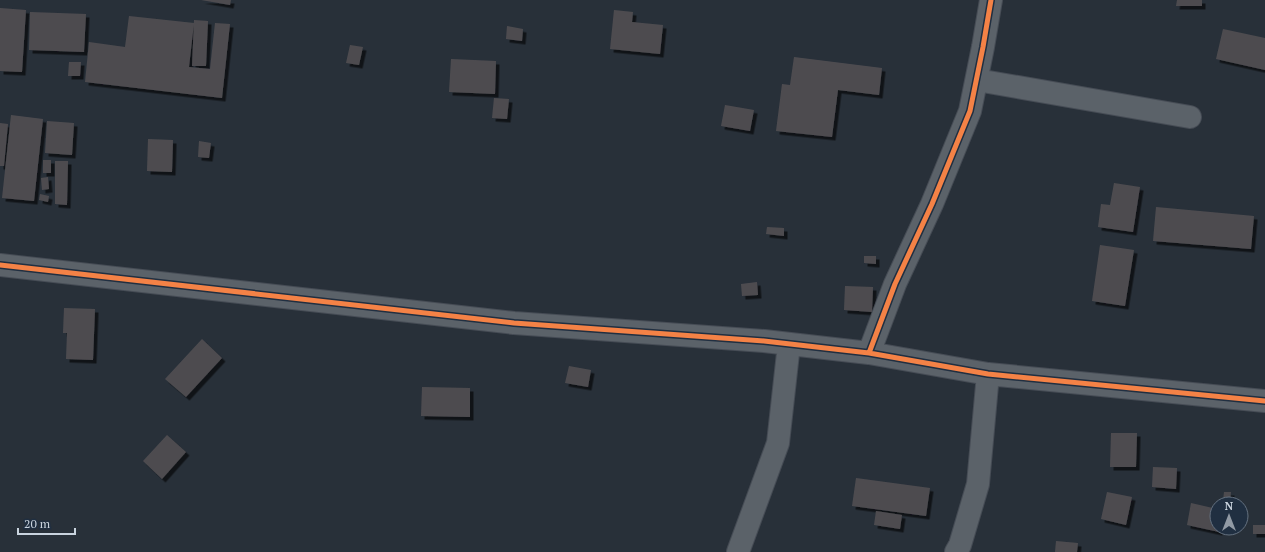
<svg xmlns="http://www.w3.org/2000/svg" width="1265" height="552" viewBox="0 0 1265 552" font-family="'PT Serif',serif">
	<defs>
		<filter id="shadow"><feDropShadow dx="3.5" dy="3.5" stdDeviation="0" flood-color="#0009"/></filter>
	</defs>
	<rect width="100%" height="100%" fill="#283039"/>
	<path fill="#4e4c50" filter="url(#shadow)" d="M201 0H231L230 5Z
		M1177 0H1202V6H1176Z
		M0 8 26 10 22 72 0 71Z
		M614 10 633 12 632 22 663 25 660 54 610 49Z
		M30 12 86 14 84 52 29 50Z
		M129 16 194 23 189 67 210 69 215 23 230 24 222 98 85 82 89 42 125 47Z
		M194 20 208 21 206 66H192Z
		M507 26 523 29 522 41 506 39Z
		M1223 29 1265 38V70L1216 59Z
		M350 45 363 47 359 65 346 63Z
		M794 57 882 68 879 95 838 90 832 137 776 131 782 84 790 85Z
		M451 59 496 61 495 94 449 92Z
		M69 62H81L80 76H68Z
		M494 98 509 99 507 119 492 118Z
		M725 105 754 110 750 131 721 126Z
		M11 115 43 119 34 201 2 198Z
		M47 121 74 123 72 155 45 153Z
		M0 123 8 124 4 166H0Z
		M148 139 173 140 172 172 147 171Z
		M199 141 211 143 209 158 198 157Z
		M43 160H51V173H43Z
		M55 161H68L67 205 55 204Z
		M48 177 49 189 42 190 41 178Z
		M1114 183 1140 187 1133 232 1098 227 1101 204 1110 205Z
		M40 194 49 196 48 202 39 200Z
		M1156 207 1254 216 1251 249 1153 241Z
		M767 227 784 228V236L766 234Z
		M1100 245 1134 250 1125 306 1092 301Z
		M864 256H876V264L864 263Z
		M757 282 758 295 742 296 741 284Z
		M845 286 873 287 872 312 844 310Z
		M64 308 95 309 93 360 66 359 67 333H63Z
		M202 339 222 358 186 397 165 379Z
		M569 366 591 370 588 387 565 383Z
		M422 387 470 388V417L421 416Z
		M1111 433H1137L1136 467H1110Z
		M167 435 186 452 162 479 143 461Z
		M1153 467 1177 468 1176 489 1152 487Z
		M856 478 930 488 926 516 852 506Z
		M1107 492 1132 497 1126 525 1101 519Z
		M1224 492H1231L1230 502 1223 501Z
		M1191 503 1217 509V528H1220L1219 532 1187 525Z
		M876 511 902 515 900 529 874 525Z
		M1253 525H1265V534H1253Z
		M1056 541 1078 543 1077 552H1055Z"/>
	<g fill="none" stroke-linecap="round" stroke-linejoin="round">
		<defs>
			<path id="minor" d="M977 80 1190 117
				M0 265 514 323 764 341 869 353 988 374 1265 401
				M869 353 895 284 932 204 970 111 983 47 991 0
				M738 552 778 443 789 344
				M956 552 960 545 978 484 988 374"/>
		</defs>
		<use href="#minor" stroke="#464c55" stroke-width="24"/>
		<use href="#minor" stroke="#5b6269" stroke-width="22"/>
		<defs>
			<path id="cycleway" d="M0 265 514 323 764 341 869 353 988 374 1265 401
				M869 353 895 284 932 204 970 111 983 47 991 0"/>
		</defs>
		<use href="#cycleway" stroke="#202f41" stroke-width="8"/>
		<use href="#cycleway" stroke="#f48246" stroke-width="5"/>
	</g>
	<g transform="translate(1229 516)"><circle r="19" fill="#202f41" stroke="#647180"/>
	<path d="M0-3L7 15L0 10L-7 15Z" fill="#919aa4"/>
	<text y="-6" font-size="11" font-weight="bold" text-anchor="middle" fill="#c9d3de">N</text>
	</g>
	<path d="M18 528v6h57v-6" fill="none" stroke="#c9d3de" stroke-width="2"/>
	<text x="24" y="528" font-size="12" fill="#c9d3de" stroke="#202f41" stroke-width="3" paint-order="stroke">20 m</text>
</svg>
